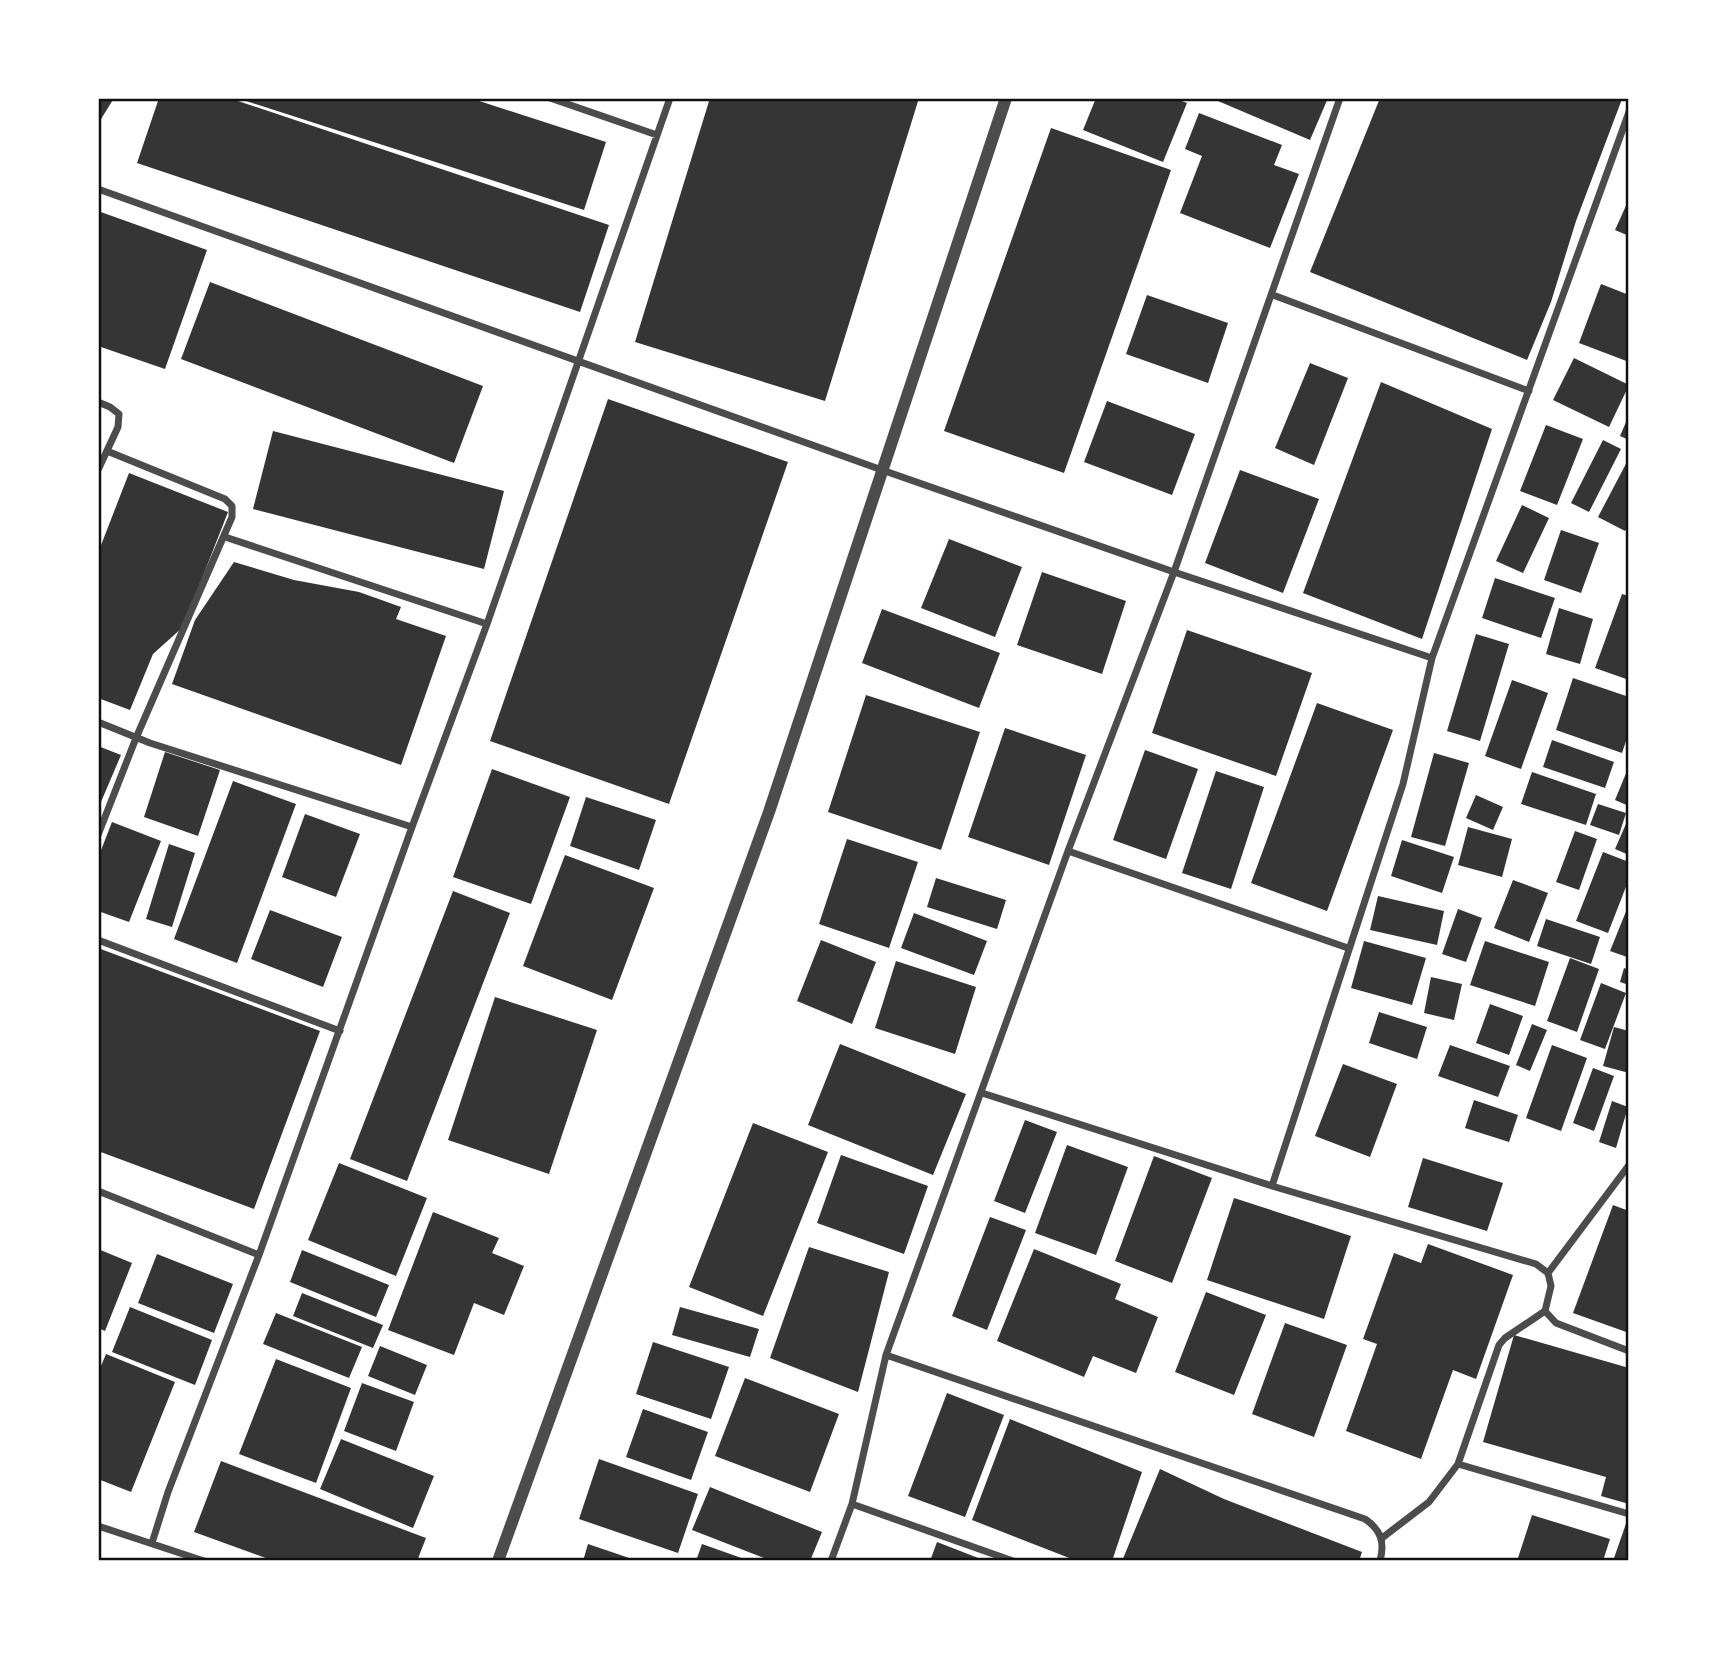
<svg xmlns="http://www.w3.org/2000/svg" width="1727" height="1659" viewBox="0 0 1727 1659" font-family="'Titillium Web',sans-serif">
	<rect width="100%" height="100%" fill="#fff"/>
	<path fill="#353535" d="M98 98H114L98 124Z
		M159 98H229L609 225 580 312 137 163Z
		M470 98 606 142 584 210 240 99Z
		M710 98H919L825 401 635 342Z
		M1096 98H1174L1187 103 1163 162 1083 130Z
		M1211 98H1328L1310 140Z
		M1380 98 1622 99 1576 221 1551 302 1527 360 1310 272Z
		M1199 113 1282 145 1274 165 1299 174 1270 248 1180 213 1202 156 1185 149Z
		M1051 128 1171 170 1064 473 944 431Z
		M1629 199V236L1615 230Z
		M98 211 207 250 165 369 98 346Z
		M210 282 483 386 454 463 181 359Z
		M1601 284 1629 295V362L1579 343Z
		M1147 295 1228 323 1208 383 1126 354Z
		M1574 358 1629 385 1609 427 1553 400Z
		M1310 363 1348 378 1314 465 1275 448Z
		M1381 382 1492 429 1422 639 1303 593Z
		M608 399 788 462 669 804 490 741Z
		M1107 401 1195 434 1172 495 1084 462Z
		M1629 415V440L1620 436Z
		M1546 425 1583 439 1557 505 1520 491Z
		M273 431 504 491 484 569 253 509Z
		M1603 440 1621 449 1589 512 1571 503Z
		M1629 458V524L1625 531 1598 517Z
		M1240 470 1319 499 1283 593 1205 563Z
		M129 473 228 512 183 627 153 654 130 710 98 698V553Z
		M1522 505 1549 518 1523 573 1496 561Z
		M1561 530 1599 543 1581 593 1544 580Z
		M949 539 1022 567 995 637 921 608Z
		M234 562 294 580 359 592 401 607 396 619 446 636 401 765 172 684 195 620Z
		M1042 572 1126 601 1102 674 1017 645Z
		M1495 578 1555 598 1541 638 1482 618Z
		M1622 594 1629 596V680L1595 668Z
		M1559 608 1593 619 1580 664 1546 654Z
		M882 609 1000 653 979 708 862 663Z
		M1187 630 1312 673 1276 776 1152 733Z
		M1476 634 1509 644 1480 741 1447 731Z
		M1573 678 1629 697V732L1622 753 1556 730Z
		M1512 680 1548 693 1521 769 1485 756Z
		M866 695 980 732 941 850 828 812Z
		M1317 703 1393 730 1327 911 1251 883Z
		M1005 728 1086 755 1049 865 968 837Z
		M1552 740 1614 762 1605 788 1543 767Z
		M98 746 121 755 98 809Z
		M1145 750 1198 769 1166 859 1113 840Z
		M165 752 220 770 198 836 144 817Z
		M1434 753 1469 763 1445 846 1411 837Z
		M1629 766V806L1615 800Z
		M492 769 570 797 531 904 453 877Z
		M1216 771 1264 787 1231 889 1182 873Z
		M1532 772 1596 794 1586 825 1521 804Z
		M233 781 296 804 237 963 174 939Z
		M1476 795 1503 807 1493 830 1466 818Z
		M586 797 656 820 639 870 570 846Z
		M1598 804 1626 813 1619 835 1590 825Z
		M305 814 360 834 336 897 282 877Z
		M1629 817V855L1615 849Z
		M112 822 161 841 129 922 98 911V858Z
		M1468 827 1512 839 1502 877 1458 865Z
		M1575 831 1597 839 1579 890 1556 882Z
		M847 839 918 862 889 948 819 924Z
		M1402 840 1454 857 1442 893 1391 876Z
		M169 844 195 853 172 927 146 919Z
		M1603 852 1629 862V879L1608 933 1576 921Z
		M565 855 654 888 612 1000 523 966Z
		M936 878 1006 900 997 929 927 907Z
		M1513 880 1548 893 1529 942 1494 928Z
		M453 891 510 913 407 1181 350 1159Z
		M1378 896 1444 911 1437 945 1370 930Z
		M1629 904V952L1627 957 1610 951Z
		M1458 909 1482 918 1466 962 1442 954Z
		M270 910 342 937 323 987 251 959Z
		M914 913 987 941 974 975 901 948Z
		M1546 919 1600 937 1591 964 1537 946Z
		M821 940 876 962 852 1024 797 1001Z
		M1364 941 1426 958 1412 1005 1351 988Z
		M1485 941 1549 962 1535 1006 1470 985Z
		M98 948 320 1031 254 1209 98 1151Z
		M1570 958 1599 969 1577 1032 1547 1021Z
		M896 961 976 987 955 1054 875 1028Z
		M1624 968 1629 970V985L1620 982Z
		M1431 977 1462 984 1454 1020 1424 1013Z
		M1601 983 1626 993 1605 1049 1580 1040Z
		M495 997 597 1030 549 1174 448 1140Z
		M1490 1004 1523 1016 1509 1055 1476 1043Z
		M1379 1012 1427 1027 1417 1059 1369 1043Z
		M1532 1024 1547 1030 1530 1071 1516 1065Z
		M1614 1027 1629 1031V1073L1603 1066Z
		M840 1044 966 1094 933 1175 808 1125Z
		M1450 1045 1510 1066 1498 1097 1438 1076Z
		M1552 1045 1587 1058 1561 1131 1526 1118Z
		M1343 1064 1397 1084 1370 1157 1315 1136Z
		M1593 1068 1614 1076 1594 1131 1573 1123Z
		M1474 1100 1518 1115 1509 1142 1465 1128Z
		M1612 1101 1628 1107 1616 1148 1599 1142Z
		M1025 1120 1057 1132 1025 1213 994 1201Z
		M753 1123 828 1152 763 1316 689 1287Z
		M1067 1145 1128 1167 1096 1255 1035 1233Z
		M841 1155 928 1186 904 1254 817 1223Z
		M1154 1156 1212 1178 1172 1283 1115 1261Z
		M1423 1158 1503 1183 1487 1231 1408 1207Z
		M339 1163 427 1198 396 1276 308 1240Z
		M1234 1198 1351 1236 1324 1319 1207 1280Z
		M1613 1205 1629 1211V1333L1573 1313Z
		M433 1212 499 1238 492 1253 524 1266 504 1315 474 1303 454 1355 388 1330Z
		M990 1217 1026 1230 987 1330 952 1316Z
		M1428 1244 1513 1275 1476 1379 1453 1370 1421 1459 1346 1431 1377 1344 1363 1339 1394 1253 1421 1263Z
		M809 1247 889 1272 858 1392 770 1358Z
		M98 1249 132 1263 105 1331 98 1328Z
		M1034 1249 1121 1284 1115 1299 1158 1317 1136 1373 1093 1356 1084 1377 997 1341Z
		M302 1250 389 1285 376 1317 290 1282Z
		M157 1254 233 1284 214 1333 138 1303Z
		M1206 1292 1266 1315 1234 1395 1175 1372Z
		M302 1293 383 1325 373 1348 293 1316Z
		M130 1307 212 1340 195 1385 112 1352Z
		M680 1307 759 1329 750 1357 672 1335Z
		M276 1313 362 1347 349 1378 263 1344Z
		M1285 1323 1347 1345 1314 1437 1252 1414Z
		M1514 1335 1629 1368V1504L1601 1496 1606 1477 1483 1442Z
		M653 1342 729 1367 711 1419 636 1394Z
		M380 1346 427 1365 415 1395 368 1376Z
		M106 1354 175 1382 131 1492 98 1479V1373Z
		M276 1359 351 1388 316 1483 239 1454Z
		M745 1378 839 1414 810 1492 715 1456Z
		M362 1383 414 1402 396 1451 344 1431Z
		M947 1393 1004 1415 965 1517 908 1496Z
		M643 1409 708 1432 691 1480 626 1457Z
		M1010 1419 1142 1472 1112 1561H1077L972 1520Z
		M341 1439 434 1476 413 1528 320 1489Z
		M599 1459 698 1494 678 1553 579 1519Z
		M221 1461 426 1538 417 1561H274L194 1532Z
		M1160 1469 1224 1499 1362 1552 1359 1561H1122Z
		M710 1487 822 1532 810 1561H772L692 1530Z
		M1532 1515 1610 1539 1603 1561H1517Z
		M1629 1515V1561H1613Z
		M937 1542 986 1561H930Z
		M588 1544 638 1561H583Z
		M702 1544 750 1561H696Z"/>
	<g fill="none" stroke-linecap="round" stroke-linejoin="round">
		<path stroke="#4c4c4c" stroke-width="7" d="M550 98 657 135
			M98 189 882 470 1174 572 1432 658 1629 112
			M1273 295 1529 391
			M98 402 110 407 119 414 118 427 98 470
			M225 537 487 624
			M98 722 150 743 412 827
			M98 835 136 738 232 517V506L225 499 107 451
			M1068 851 1348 948
			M98 940 340 1031
			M982 1093 1272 1186 1536 1264 1548 1273 1551 1286 1545 1311 1556 1323 1629 1351
			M1272 1186 1403 784 1432 658
			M98 1191 259 1255
			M1548 1273 1629 1165
			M886 1355 1365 1519C1381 1530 1385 1542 1380 1561
			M1458 1464 1629 1514
			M852 1504 1013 1561
			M98 1526 204 1561
			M1382 1538 1429 1502 1458 1464 1499 1345 1505 1338 1545 1311
			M152 1543 168 1492 259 1255 412 827 487 624 670 98
			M831 1561 852 1504 886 1355 1068 851 1174 572 1340 98"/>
		<path stroke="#4c4c4c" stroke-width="12" d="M498 1561 769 812 1006 98"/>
	</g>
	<rect width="1727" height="1659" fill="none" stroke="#ffffff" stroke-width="200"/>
	<rect x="100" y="100" width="1527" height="1459" fill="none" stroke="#111" stroke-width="2.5"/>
</svg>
